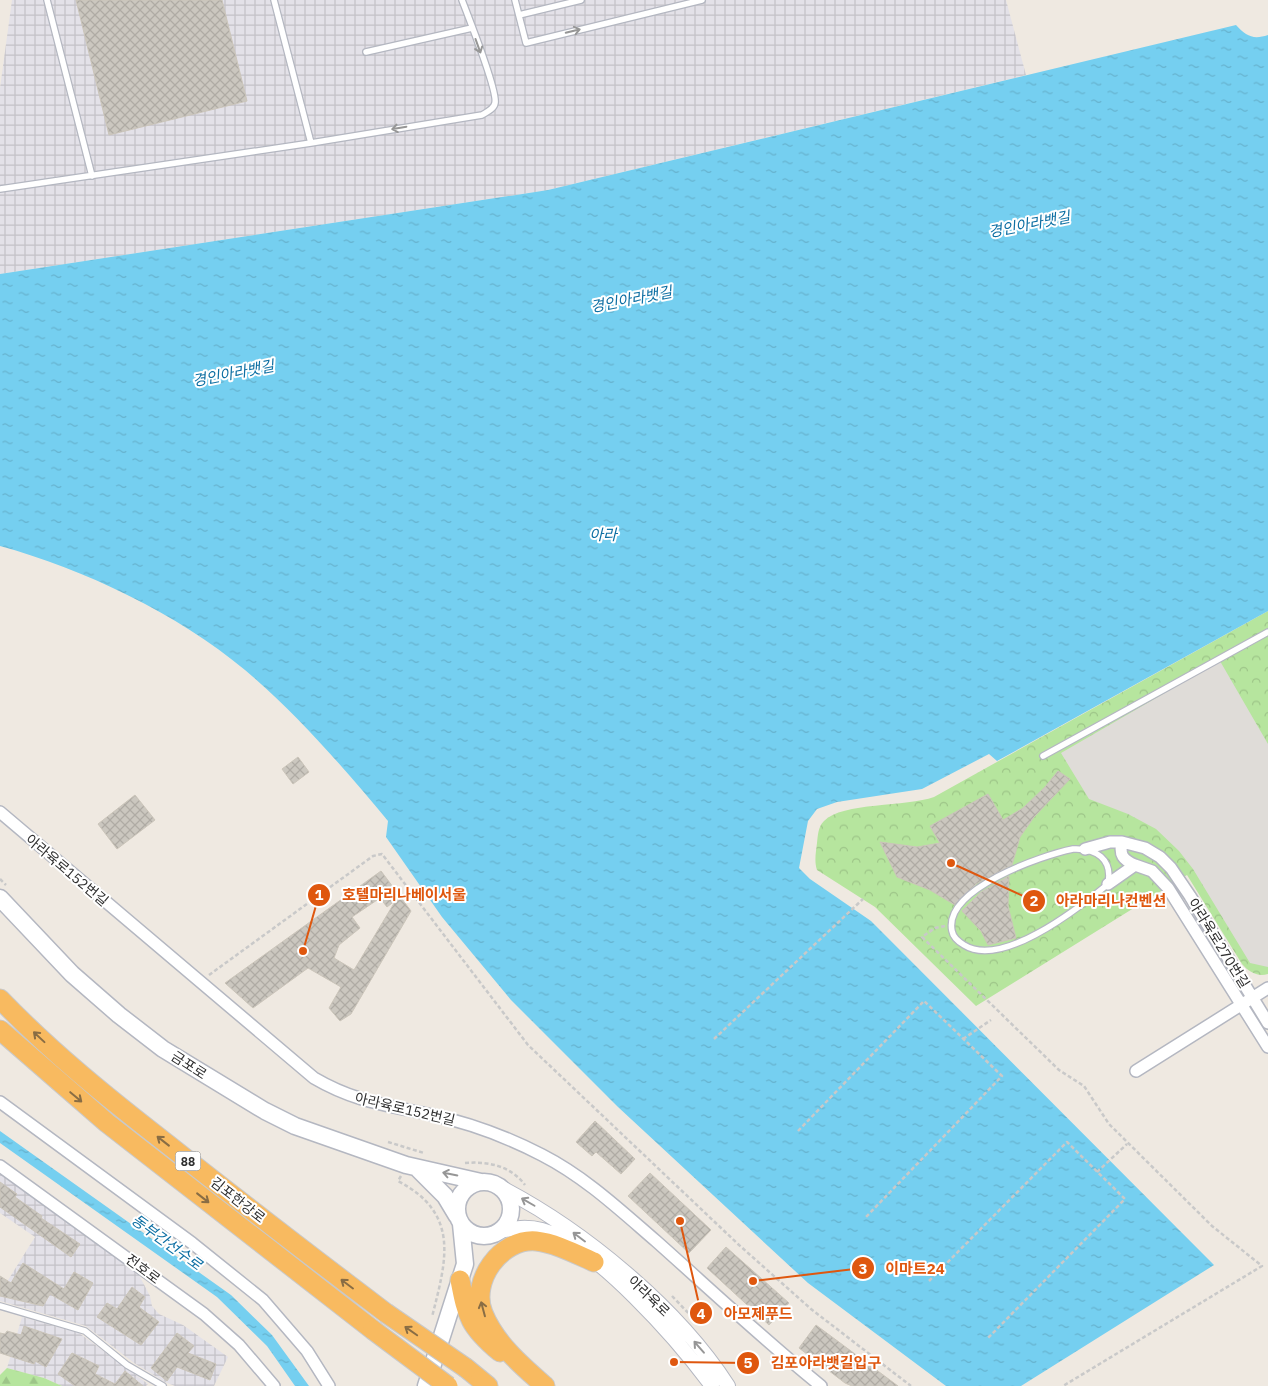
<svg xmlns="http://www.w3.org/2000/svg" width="1268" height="1386" viewBox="0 0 1268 1386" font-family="'IBM Plex Sans','Noto Sans KR',sans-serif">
	<defs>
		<pattern id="industrial-grid" width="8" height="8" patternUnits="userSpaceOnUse" patternTransform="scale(1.25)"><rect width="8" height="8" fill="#e3e1e8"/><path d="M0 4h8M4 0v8" fill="none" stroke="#c3c1c7"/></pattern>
		<pattern id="forest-firs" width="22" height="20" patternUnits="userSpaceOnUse" patternTransform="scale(1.25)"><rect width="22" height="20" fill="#b6e59e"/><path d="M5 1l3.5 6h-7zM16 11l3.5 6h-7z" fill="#9dc588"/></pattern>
		<pattern id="park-crowns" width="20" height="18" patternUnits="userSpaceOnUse" patternTransform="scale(1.25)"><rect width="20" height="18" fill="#b6e59e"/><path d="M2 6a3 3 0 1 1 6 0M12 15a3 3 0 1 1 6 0" fill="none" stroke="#9dc588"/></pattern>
		<pattern id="water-ripples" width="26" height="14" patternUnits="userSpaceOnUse" patternTransform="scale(1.25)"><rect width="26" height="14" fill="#75cff0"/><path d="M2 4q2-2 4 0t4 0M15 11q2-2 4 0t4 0" fill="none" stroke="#66b2ce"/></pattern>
		<pattern id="building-cross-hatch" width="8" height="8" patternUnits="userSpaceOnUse" patternTransform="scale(1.25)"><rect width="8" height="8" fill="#cbc7bf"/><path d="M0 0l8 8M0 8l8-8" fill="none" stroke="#afaba4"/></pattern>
	</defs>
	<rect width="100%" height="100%" fill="#efe9e1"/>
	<path fill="url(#industrial-grid)" d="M12 0H1006L1026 75 548 190 0 274V88Z
		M0 1174 138 1273 150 1296 152 1306 159 1314 183 1325 228 1357 214 1386H175L165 1382 134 1363 86 1326 0 1301V1293L35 1237 0 1213Z
		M22 1317 79 1333 148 1384 146 1386H62L44 1378 7 1368Z"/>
	<path fill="url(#forest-firs)" d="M7 1368 44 1378 62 1386H0V1375Z"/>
	<path fill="url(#park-crowns)" d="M1268 611V974C1257 977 1249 972 1242 964L1187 875 976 1006 875 907 817 870C814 861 816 852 817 843 818 835 818 827 824 821 842 802 907 807 934 797Z"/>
	<path fill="#dfdcd8" d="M1220 661 1268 744V967L1250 963 1193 869 1179 851 1156 829 1128 814 1089 799 1061 753Z"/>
	<path fill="url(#water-ripples)" d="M1236 25C1246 36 1253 40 1268 35V611L997 761 989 754 922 789 837 802 817 809 808 821 799 868 810 879 871 921 1214 1265 1021 1386H946L808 1283 618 1107 511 1000 442 917 386 837 388 821C345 769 297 714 245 670 178 614 84 569 0 546V274L548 190Z
		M0 1131 231 1295 272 1335 309 1386H295L267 1346 217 1297 0 1143Z"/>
	<path fill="url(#building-cross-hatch)" stroke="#cbc5ba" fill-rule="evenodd" d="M76 0H222L247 101 109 135Z
		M298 757 309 772 293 784 282 769Z
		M1058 771 1070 779 1034 817 1020 837 1012 865 976 884 955 905 930 890 897 877 880 842 917 847 940 843 930 826 988 794 1003 820 1023 808 1045 787Z
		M135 795 155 820 117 849 98 824Z
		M381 871 411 911 351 1014 340 1021 329 1008 341 987 308 968 253 1008 225 983ZM380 898 387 907 396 900 354 970 334 958 339 945 360 928 352 917Z
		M1009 876 1008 906 1016 938 988 945 981 931 962 911 981 892Z
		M595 1121 635 1159 621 1174 596 1152 592 1156 576 1142Z
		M650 1173 711 1230 689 1253 628 1196Z
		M0 1182 17 1194 15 1197 42 1216 41 1218 80 1244 71 1257 0 1207Z
		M726 1247 789 1303 769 1325 707 1268Z
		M23 1263 64 1289 74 1272 93 1283 78 1310 50 1294 43 1306 0 1296V1276L11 1283Z
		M132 1287 145 1297 139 1307 159 1322 141 1345 97 1317 107 1303 117 1309Z
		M816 1325 898 1386H852L845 1383 799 1348Z
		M24 1326 62 1339 46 1367 35 1361 34 1364 0 1353V1333L5 1334 7 1331 21 1335Z
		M177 1333 194 1346 188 1353 216 1364 210 1380 177 1367 167 1381 151 1368Z
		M72 1353 99 1366 95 1374 115 1384 125 1371 143 1386H75L58 1374Z"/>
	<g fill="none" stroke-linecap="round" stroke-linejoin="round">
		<defs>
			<path id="service" d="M47 0 92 176
				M515 0 526 43 702 0
				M519 15 581 0
				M366 52 472 28
				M311 143 482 115C487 112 494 109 495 103 498 91 468 16 462 0
				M0 189 311 143 274 0
				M1043 756 1268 632
				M1073 849C1096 848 1113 859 1108 884 1080 907 1002 969 964 945 959 942 953 937 952 931 943 889 1043 855 1073 849Z
				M0 1306 85 1331 127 1365 163 1386"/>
			<path id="minor" d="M0 812 314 1078C355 1102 387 1105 432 1115 470 1123 507 1137 542 1155 585 1177 620 1210 656 1241 711 1290 764 1340 821 1386
				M1122 842C1119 855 1123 860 1135 865
				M1085 849 1110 842H1122L1145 848 1160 857 1171 868 1190 896 1268 1023
				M1108 884 1135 865 1152 871 1168 888 1268 1047
				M1136 1071 1268 988
				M0 1102 192 1243 263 1300 307 1351 329 1386
				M0 1166 204 1314 239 1345 274 1386"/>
			<path id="tertiary" d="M500 1187C583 1230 677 1307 728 1386
				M500 1231C514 1228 527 1226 542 1230 595 1245 679 1341 712 1386"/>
			<path id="secondary" d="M0 898 72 974 119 1015 163 1049 265 1111 295 1126 406 1165 481 1182
				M418 1169 445 1196 457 1216
				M457 1209a27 27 0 1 1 54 0a27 27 0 1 1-54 0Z
				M426 1386 465 1264 461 1224"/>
			<path id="trunk" d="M0 999C51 1052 108 1098 166 1143 239 1201 312 1257 386 1313
				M0 1030 107 1123 373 1330
				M460 1280C467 1317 470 1327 500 1352
				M466 1368 488 1386
				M545 1386C522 1366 495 1343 483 1313 470 1281 501 1238 536 1241 555 1243 576 1254 594 1262"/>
		</defs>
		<use href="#service" stroke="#b4b7c1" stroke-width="8"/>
		<use href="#minor" stroke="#b4b7c1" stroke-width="14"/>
		<use href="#tertiary" stroke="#b4b7c1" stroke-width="16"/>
		<use href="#secondary" stroke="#b4b7c1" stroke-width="19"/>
		<use href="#trunk" stroke="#c9c9c9" stroke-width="21"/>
		<path stroke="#c9c9c9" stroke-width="2.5" stroke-dasharray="4 2.5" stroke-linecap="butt" d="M0 879 6 885
			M945 926 935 928 922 937 1059 1070 1084 1086 1109 1124 1212 1226 1262 1266 1063 1386
			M209 975 373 856 382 854 528 1045 739 1245 811 1309 911 1386
			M714 1039 863 899
			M963 1039 991 1020
			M798 1131 924 1001 1002 1076 866 1217
			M388 1142 424 1153
			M465 1163C488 1161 511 1166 525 1185
			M1097 1172 1127 1144
			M401 1176 398 1181C461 1214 446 1261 432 1317
			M929 1281 1067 1142 1125 1199 987 1339
			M672 1296 694 1319"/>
		<use href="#service" stroke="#fff" stroke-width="5.5"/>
		<use href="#minor" stroke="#fff" stroke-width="11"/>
		<use href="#tertiary" stroke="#fff" stroke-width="14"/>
		<use href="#secondary" stroke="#fff" stroke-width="16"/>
		<use href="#trunk" stroke="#f8ba60" stroke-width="19"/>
		<defs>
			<path id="trunk-bridge" d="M386 1313 466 1368
				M373 1330 448 1386"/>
		</defs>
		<use href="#trunk-bridge" stroke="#c9c9c9" stroke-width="21" stroke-linecap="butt"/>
		<use href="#trunk-bridge" stroke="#f8ba60" stroke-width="19"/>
	</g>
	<defs><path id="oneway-shaft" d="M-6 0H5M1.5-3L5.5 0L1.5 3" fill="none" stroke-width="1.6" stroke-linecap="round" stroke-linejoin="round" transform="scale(1.25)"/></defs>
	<g stroke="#969696">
		<use href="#oneway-shaft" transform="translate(573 31) rotate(-14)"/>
		<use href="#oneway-shaft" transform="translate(478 46) rotate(70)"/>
		<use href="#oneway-shaft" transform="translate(399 128) rotate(170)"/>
		<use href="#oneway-shaft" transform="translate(450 1174) rotate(-169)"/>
		<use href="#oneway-shaft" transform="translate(528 1202) rotate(-150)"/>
		<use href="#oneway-shaft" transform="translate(579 1237) rotate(-143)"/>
		<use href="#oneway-shaft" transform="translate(699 1347) rotate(-131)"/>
	</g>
	<g stroke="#896d44">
		<use href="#oneway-shaft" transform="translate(39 1037) rotate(-137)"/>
		<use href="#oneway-shaft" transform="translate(76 1097) rotate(40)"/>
		<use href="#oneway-shaft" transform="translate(163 1141) rotate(-142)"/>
		<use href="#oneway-shaft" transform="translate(203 1198) rotate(38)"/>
		<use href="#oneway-shaft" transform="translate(347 1284) rotate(-143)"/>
		<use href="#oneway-shaft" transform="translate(483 1309) rotate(-105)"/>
		<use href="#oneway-shaft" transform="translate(411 1331) rotate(-145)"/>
	</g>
	<g text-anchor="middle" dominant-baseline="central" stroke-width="4" stroke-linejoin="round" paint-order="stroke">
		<rect fill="#fff" stroke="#6d6d6d" stroke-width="1" x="175.5" y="1151.5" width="25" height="19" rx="4"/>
		<g font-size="12" font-weight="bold" fill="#2e2e2e">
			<text x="188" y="1161">88</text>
		</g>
		<g font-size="14" fill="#2e2e2e" stroke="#fff">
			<text transform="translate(67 870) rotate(40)">아라육로152번길</text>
			<text transform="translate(1219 943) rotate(58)">아라육로270번길</text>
			<text transform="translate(189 1065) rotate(33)">금포로</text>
			<text transform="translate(405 1109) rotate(13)">아라육로152번길</text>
			<text transform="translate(238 1200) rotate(38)">김포한강로</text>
			<text transform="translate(143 1269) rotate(37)">전호로</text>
			<text transform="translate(649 1296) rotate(44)">아라육로</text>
		</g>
		<g font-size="15" font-style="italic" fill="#0d6fa3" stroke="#fff">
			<text transform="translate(1029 224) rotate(-11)">경인아라뱃길</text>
			<text transform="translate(631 299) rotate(-11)">경인아라뱃길</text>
			<text transform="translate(233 373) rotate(-11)">경인아라뱃길</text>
			<text x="603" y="534">아라</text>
			<text transform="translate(167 1242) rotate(36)">동부간선수로</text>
		</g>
	</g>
	<path fill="none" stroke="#df570e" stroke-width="2" d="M303 951L319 895M951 863L1034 901M753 1281L863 1268M680 1221L701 1313M674 1362L748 1363"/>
	<g fill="#df570e" stroke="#fff" stroke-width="2">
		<circle cx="303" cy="951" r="5"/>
		<circle cx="951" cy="863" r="5"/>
		<circle cx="753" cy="1281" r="5"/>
		<circle cx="680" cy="1221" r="5"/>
		<circle cx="674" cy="1362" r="5"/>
		<circle cx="319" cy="895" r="12"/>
		<circle cx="1034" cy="901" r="12"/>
		<circle cx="863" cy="1268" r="12"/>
		<circle cx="701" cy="1313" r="12"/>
		<circle cx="748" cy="1363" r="12"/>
	</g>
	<g font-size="15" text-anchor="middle" font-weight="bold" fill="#fff">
		<text x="319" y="900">1</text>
		<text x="1034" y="906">2</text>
		<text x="863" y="1274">3</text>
		<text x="701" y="1319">4</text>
		<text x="748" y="1368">5</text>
	</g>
	<g font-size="15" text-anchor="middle" font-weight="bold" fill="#df570e" stroke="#fff" stroke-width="4" stroke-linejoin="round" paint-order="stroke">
		<text x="404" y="900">호텔마리나베이서울</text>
		<text x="1111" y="906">아라마리나컨벤션</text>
		<text x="915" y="1274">이마트24</text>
		<text x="758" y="1319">아모제푸드</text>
		<text x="826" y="1368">김포아라뱃길입구</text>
	</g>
</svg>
